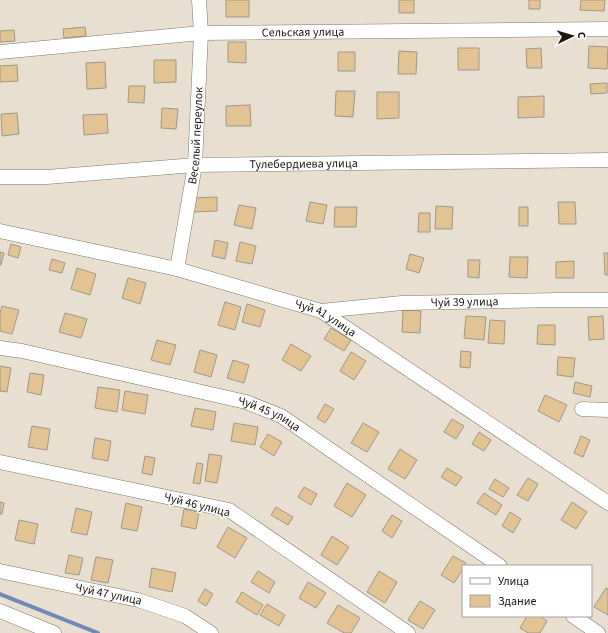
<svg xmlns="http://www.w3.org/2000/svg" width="608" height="633" viewBox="0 0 608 633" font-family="'Source Sans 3',sans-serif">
	<rect width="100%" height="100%" fill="#e8dfd0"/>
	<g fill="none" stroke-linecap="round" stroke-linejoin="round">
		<path stroke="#7289b5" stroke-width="4" d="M0 594 98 633"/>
	</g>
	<path fill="#e2c494" stroke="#a0978a" d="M226 0H249V17H226Z
		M399 0H414V13H399Z
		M529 0H540V9H529Z
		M581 0H605L604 11 580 10Z
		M85 27 86 36 64 38 63 29Z
		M14 30 15 41 0 42V31Z
		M228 42H246V63L228 62Z
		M589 46 608 47 607 69 588 68Z
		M458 48H479V70H458Z
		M541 48 542 68H527L526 49Z
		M399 51 417 52 416 74H398Z
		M338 52H355V71H338Z
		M154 60H176V82L154 83Z
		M105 62 106 88 87 89 86 63Z
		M17 65 18 81 0 82V66Z
		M607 83V93L591 94 590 84Z
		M129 86H145L144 103 128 102Z
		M336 91H355L353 117 335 116Z
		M377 92H399V118L377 119Z
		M544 96V117L518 118V97Z
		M250 105 251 126H226V106Z
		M162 108 178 109 176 129 161 128Z
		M17 113 19 134 2 136 1 114Z
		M107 114 108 133 84 135 83 115Z
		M217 197V211L192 212 191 198Z
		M310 202 327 205 323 224 306 221Z
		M558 202H575L576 224H559Z
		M239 205 256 208 252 229 234 225Z
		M436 206 453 207 452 229H435Z
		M335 207H357L356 227H334Z
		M519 207H528V226H519Z
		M419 213H430V232H418Z
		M215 240 228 243 225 259 212 256Z
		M240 242 256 246 252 264 236 261Z
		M11 244 21 247 18 258 8 255Z
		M0 252 4 253 1 265H0Z
		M604 253H608V275H605Z
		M410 254 424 258 419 273 406 269Z
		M510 257H528L527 278 509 277Z
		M52 259 65 263 62 273 49 270Z
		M468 260H480L479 278 468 277Z
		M574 261V278H556V262Z
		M77 268 96 274 90 295 71 289Z
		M128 278 146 283 140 304 122 298Z
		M225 302 241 307 235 330 218 325Z
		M247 304 265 310 260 327 242 322Z
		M2 306 19 310 12 334 0 331V313Z
		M403 310 421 311 420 333 402 332Z
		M65 313 87 319 81 338 59 332Z
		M466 316 486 317 484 340 464 338Z
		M603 316 604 339 589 340 588 317Z
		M490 320 505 321 504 344 488 343Z
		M538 325H555V345L537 344Z
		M331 328 351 340 344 351 324 339Z
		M157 340 176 345 170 365 151 360Z
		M291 344 311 356 301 371 282 360Z
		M200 350 217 355 211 377 194 372Z
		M461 351 471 352 470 368 460 367Z
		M351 352 366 361 354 380 340 371Z
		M558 357 575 358 573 377 557 375Z
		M233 360 249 365 244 383 227 378Z
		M0 366 11 368 7 392 0 391Z
		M30 373 44 375 41 395 27 392Z
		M575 382 592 386 590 397 573 393Z
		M98 387 120 390 117 412 95 408Z
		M125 391 148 395 145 414 122 410Z
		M545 395 567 405 559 422 538 411Z
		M325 404 334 409 325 423 317 418Z
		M195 408 216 412 213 430 191 426Z
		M452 419 464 426 456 439 444 432Z
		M234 423 258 427 255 445 231 441Z
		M363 423 379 432 367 452 351 443Z
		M32 426 50 429 47 450 28 447Z
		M479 432 491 440 484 451 472 444Z
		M268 434 282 442 274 456 260 447Z
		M581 436 590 440 583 457 574 453Z
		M95 438 111 441 108 461 92 458Z
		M400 449 417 460 405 479 388 469Z
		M209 454 222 456 217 483 205 481Z
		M145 456 155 458 152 475 142 473Z
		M197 463 203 464 200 484 193 483Z
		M447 468 462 477 456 486 441 477Z
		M528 478 538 484 528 501 517 495Z
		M495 479 509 488 503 497 489 489Z
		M347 483 366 495 352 517 334 506Z
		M304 487 317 494 311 505 298 497Z
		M484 493 502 505 496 515 477 503Z
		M0 502 4 503 2 514H0Z
		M572 502 587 512 576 529 561 520Z
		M126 503 142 507 137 531 121 528Z
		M276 507 293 517 288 525 271 515Z
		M76 508 92 512 87 535 71 532Z
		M184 509 199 512 196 529 181 526Z
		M510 512 521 519 513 533 502 526Z
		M392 515 402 521 392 538 382 531Z
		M19 520 38 524 34 544 15 540Z
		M228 527 247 538 235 558 217 547Z
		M332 536 349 547 337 565 321 555Z
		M69 555 83 558 79 575 65 573Z
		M453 556 466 563 465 566H463V569L454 583 441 575Z
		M96 557 113 560 108 583 91 580Z
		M152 568 176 573 172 592 149 587Z
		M258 571 275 582 269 593 251 582Z
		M379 571 397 582 385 603 367 592Z
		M308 582 326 593 316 608 299 598Z
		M606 588 608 589V615L594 607Z
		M205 589 213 594 206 606 198 601Z
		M242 592 263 605 257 615 236 602Z
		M420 601 435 610 423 629 408 620Z
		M267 604 285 615 279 626 260 615Z
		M338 605 360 618 351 633H344L327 623Z
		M527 616H540L547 621 540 633H528L520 628Z"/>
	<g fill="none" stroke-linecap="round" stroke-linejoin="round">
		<defs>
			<g id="minor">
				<path id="s1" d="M0 52 201 33 608 29"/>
				<path id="s2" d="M0 177H47L195 165 608 160"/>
				<path id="s3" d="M0 231 177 269 321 311 608 503"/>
				<path id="s4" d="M177 269 195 165 201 33 199 0"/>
				<path id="s5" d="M321 311 402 303 557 300H608"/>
				<path id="s6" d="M0 348 22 351 246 402 281 416 500 566"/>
				<path d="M582 409 608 410"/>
				<path d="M0 462 229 510 408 633"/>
				<path id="s7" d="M0 571 138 600 185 616 211 633"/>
				<path d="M0 611 54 633"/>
				<path d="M573 616 598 633"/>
			</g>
		</defs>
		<use href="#minor" stroke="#7f7669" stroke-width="15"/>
		<use href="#minor" stroke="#fff" stroke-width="14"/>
	</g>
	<g text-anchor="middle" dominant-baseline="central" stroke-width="3" stroke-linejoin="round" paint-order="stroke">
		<g font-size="12" fill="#1b1712" stroke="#fff">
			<text stroke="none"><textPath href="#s1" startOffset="304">Сельская улица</textPath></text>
			<text stroke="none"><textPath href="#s4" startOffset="135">Веселый переулок</textPath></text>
			<text stroke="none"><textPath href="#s2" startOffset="304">Тулебердиева улица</textPath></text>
			<text stroke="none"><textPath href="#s5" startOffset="144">Чуй 39 улица</textPath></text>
			<text stroke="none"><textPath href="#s3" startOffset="338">Чуй 41 улица</textPath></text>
			<text stroke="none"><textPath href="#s6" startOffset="278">Чуй 45 улица</textPath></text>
			<text transform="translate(197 505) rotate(14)">Чуй 46 улица</text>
			<text stroke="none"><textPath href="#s7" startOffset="111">Чуй 47 улица</textPath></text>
		</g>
	</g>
	<rect x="462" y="565" width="130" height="52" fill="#ffffff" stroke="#a4a2a0"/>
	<rect x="470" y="578" width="20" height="6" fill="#ffffff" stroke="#a4a2a0"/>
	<text x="498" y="585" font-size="12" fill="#1b1712">Улица</text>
	<rect x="470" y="595" width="20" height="12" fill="#e2c494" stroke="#a4a2a0"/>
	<text x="498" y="605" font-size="12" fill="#1b1712">Здание</text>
	<g transform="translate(572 36) rotate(85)" stroke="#ffffff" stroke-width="3" paint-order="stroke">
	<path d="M0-3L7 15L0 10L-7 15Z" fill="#1b1712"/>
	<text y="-6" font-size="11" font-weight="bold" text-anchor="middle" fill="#1b1712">С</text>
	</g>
</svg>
